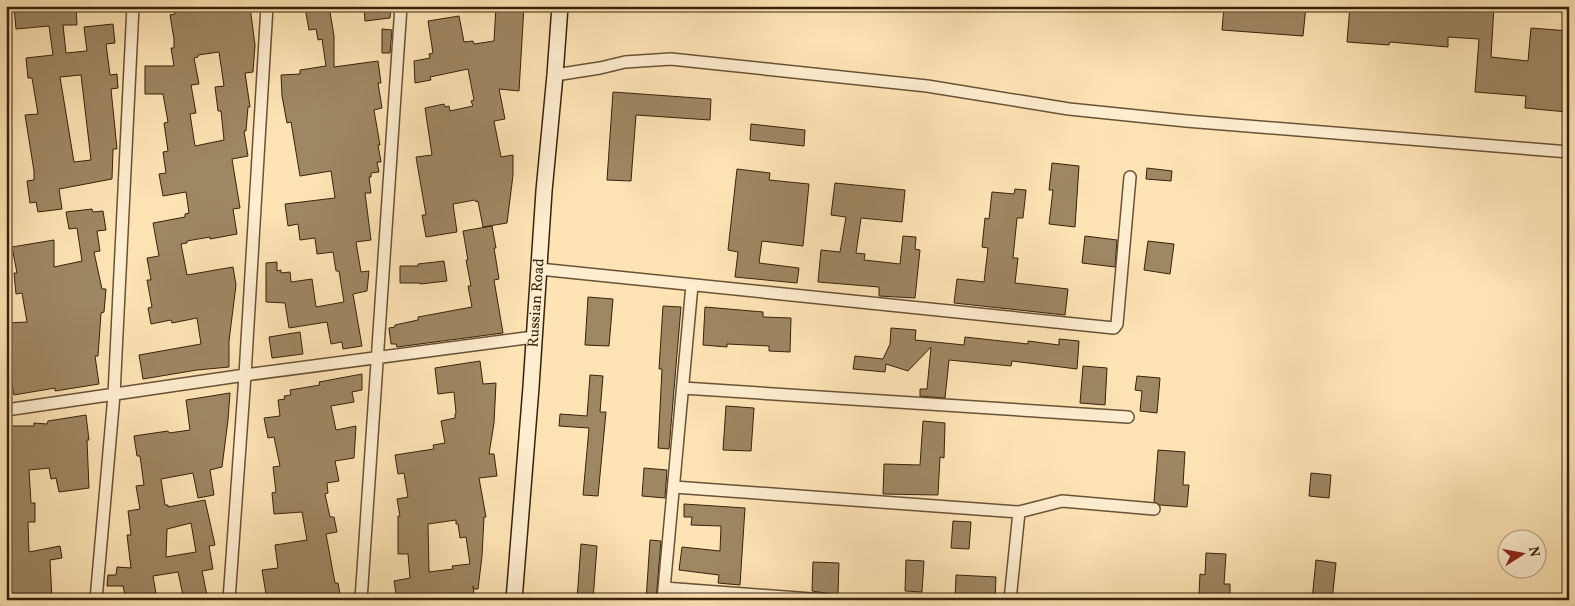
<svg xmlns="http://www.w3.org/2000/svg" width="1575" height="606" viewBox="0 0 1575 606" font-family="Vollkorn,serif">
	<rect width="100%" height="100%" fill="#fee4b5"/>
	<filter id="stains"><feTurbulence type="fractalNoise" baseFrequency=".004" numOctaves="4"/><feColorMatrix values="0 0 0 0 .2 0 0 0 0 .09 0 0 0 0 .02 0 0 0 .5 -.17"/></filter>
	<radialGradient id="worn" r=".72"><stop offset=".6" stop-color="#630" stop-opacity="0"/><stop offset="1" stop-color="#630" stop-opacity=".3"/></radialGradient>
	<path fill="#9e8763" stroke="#37220a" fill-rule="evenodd" d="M14 6H76L77 25H63L66 53 87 51 84 27 113 24 115 43 106 44 110 75 117 74 118 88 111 89 117 149H113L112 179 59 189 62 209 38 212 36 202 30 203 27 181 34 180V171L25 115 38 114 32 78H28L26 58 53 55 49 26 16 29ZM81 75 91 160 74 162 60 77Z
		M174 6 250 7 255 45 253 72 245 73 250 107H248L246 131H244L248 156 232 159 240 208 233 209 237 234 210 239V237L187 241V243L181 244 187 275 233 267 236 285 229 341V367L197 370 143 379 139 355 201 344 197 318 172 323 171 320 151 324 148 308 152 307 147 280H151L147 258 159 256 153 223 185 217V214L189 213 186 192 163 196 159 174 166 173 163 152 168 151 164 123 168 122 163 94H145V66H174L171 48H174V39L170 15 175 14ZM219 52 224 86 215 87 218 111H221L224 140 195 146 190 114 196 113 191 85 199 84 194 58 198 57V55Z
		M313 6H329L334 36V67L378 61 381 83H378L382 108 374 110 380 145H378L381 162H377L379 172 371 173V177H369L371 193H365L371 240 356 242 361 272 369 271 367 291 353 294 362 346 343 349 342 342 331 344 327 322 289 328 285 303 266 302V263L277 262V271L281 270V273L290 272 291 282 312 279 316 307 344 302 339 271H336L333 252 317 254 315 238 300 240 298 224 288 226 285 204 335 198 331 171 300 176 291 122 287 123 282 96 281 75 300 74V70L326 66 322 39 318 40 316 29 309 30 305 8Z
		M377 6H391L390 18 365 21 364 8Z
		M496 6H524L519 91 499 89 505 119 494 121 501 157 513 155V175L507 223 483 227 478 201 476 202 475 200 453 204 457 232 426 237 422 215H426L416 157 432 155 425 108 444 104 445 107 449 106 450 111 473 106 471 101 474 100 468 69 430 77 431 80 415 83 414 61 430 58 429 54 433 53 428 21 459 16 464 42 473 41 474 44 494 41Z
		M1224 6H1306L1303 36 1222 30Z
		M1350 6H1494L1491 57 1528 61 1531 28 1569 31V85L1567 112 1525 108 1526 96 1475 92 1479 39 1448 37V47L1390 42 1389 45 1347 42Z
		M382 29 392 30 390 53H382Z
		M613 92 711 99 710 120 636 115 631 181 607 180Z
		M751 124 805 130 804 146 750 140Z
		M1052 163 1079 166 1075 227 1049 224 1053 190H1049Z
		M1147 168 1172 171 1171 181 1146 179Z
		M737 169 770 173 769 180 809 184 803 246 762 241 759 263 799 268 797 283 735 277 738 252 728 250Z
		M835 183 905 190 902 222 861 218 856 253 865 254 864 260 900 264 903 236 916 237 915 249 920 250 915 298 879 296V287L818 282 821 250 840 252 846 217 831 215Z
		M1015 189 1026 190 1023 218H1017L1013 258H1018L1015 283 1068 289 1065 315 954 303 957 279 984 282 988 248 982 247 985 218 989 219 992 192 1014 194Z
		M92 209 93 212 103 211 106 230 97 231 100 251 94 252 102 289H106L104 312 101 313 98 356H95L99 384 55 391V388L14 395 10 373H6V323L27 322 22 293 16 294 14 273H17L12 247 54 240V267L82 261 77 228 69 229 66 212Z
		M492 226 496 248H494L499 279 494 280 503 333 397 347 396 344H391L389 328 395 327V325L418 320V317L472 307 468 286H471L466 260H468L463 231Z
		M1085 236 1117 240 1115 267 1082 263Z
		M1148 241 1174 244 1170 274 1144 270Z
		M444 261 447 281 420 284V283H400V266H418V264Z
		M588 297 613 299 609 346 585 345Z
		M663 306 681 307 669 449 658 448 662 369H659Z
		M705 307 763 312V317L791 318 790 352 769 351V346L727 344V347L703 345Z
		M891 328 916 330 915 340 964 345 965 337 1028 344V341L1059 345V339L1079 341 1077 369 1012 361 1011 366 949 360 945 398 920 396V389H927L931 347 908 371 886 364 885 372 853 369 855 356 883 359 890 344Z
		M300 332 303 354 272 358 269 337Z
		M480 361 483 384 496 383 494 423 489 454H494L497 476 479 478 486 517H484L482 556 478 589H474L473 586 475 600H397L394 581 410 578 408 554H398V516H400L397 499 408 497 404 473 398 474 395 455 434 449 433 445 445 443 441 421 455 418V414L456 413 454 392 438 394 435 368ZM456 520V524H458L460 538 466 537 470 564 452 566 453 569 429 572 428 524Z
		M1083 366 1107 368 1105 405 1080 403Z
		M362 374V390L352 392 354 402 331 406 336 430 356 426 354 458 335 461 339 481 327 483 328 493 325 494 330 517H334L337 532 326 534 335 583H338L341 600H267L262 570 278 568 275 545 307 540 302 512 274 514 272 493 276 492 273 467 280 466 274 437 268 438 264 418 280 416 278 400 285 399 284 396 291 395 290 390 320 385 319 382Z
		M590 375 603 376 600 412H606L598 496 583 495 589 428 559 426 560 414 587 416Z
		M1137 376 1160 378 1157 413 1140 411 1142 391 1135 390Z
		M230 393 228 420 222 467 210 470 214 495 198 498 193 473 161 479 165 505H168V507L205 500 215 545 209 546 213 569 202 571 208 600H184L178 572 153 576 157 600H126L123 586H107L108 575H116L117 567 131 568 127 535H131L128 511 140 509 136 486 144 485 140 456H137L134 436 168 431 169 433 190 430 186 400ZM191 523 196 552 166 557 167 529Z
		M726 406 754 408 751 451 723 450Z
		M86 415 89 440H87L89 488 59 492 56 478 51 479 49 468 29 470 31 503H35V522H28L29 552 60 546 62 558 50 560 52 600H6V503H11L10 471H6V426H34V423L47 424 48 421Z
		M923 421 945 423 944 458 940 457 938 495 883 494 884 464 920 465Z
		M1158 450 1185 452 1183 485H1189L1187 507 1160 505 1154 502Z
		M644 468 667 470 665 498 642 496Z
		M1311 473 1331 475 1329 498 1309 496Z
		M684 504 745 508 740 585 718 583 719 575 679 570 682 547 720 551 721 526 691 525 692 517H684Z
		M953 521 971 522 969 549 951 548Z
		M650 540 661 541 656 600H646Z
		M581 544 597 546 593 600H577Z
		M1206 553 1226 554 1224 584H1230V596L1199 594 1200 574 1205 575Z
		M906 560 924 561 922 592 905 591Z
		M1316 560 1336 563 1332 600H1312Z
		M813 562 839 563 838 595 812 591Z
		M956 575 996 577 995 600H955Z"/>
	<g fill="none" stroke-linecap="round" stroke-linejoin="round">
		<defs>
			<path id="minor" d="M555 75 600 68 625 62 671 59 927 86 1069 109 1186 121 1569 152
				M539 269 1114 328 1117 324 1130 177
				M683 388 1128 417
				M6 410 245 375 534 337
				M674 487 1019 512
				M664 588 825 600
				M96 600 114 395 133 6
				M229 600 245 375 267 6
				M361 600 401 6
				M663 600 692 285
				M1010 600 1019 512 1062 501 1154 509"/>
			<g id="secondary">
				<path id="s1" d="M514 600 531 387 544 191 555 75 560 6"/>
			</g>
		</defs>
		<use href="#minor" stroke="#695235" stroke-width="14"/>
		<use href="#secondary" stroke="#37220a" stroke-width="18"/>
		<use href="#minor" stroke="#feedcf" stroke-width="11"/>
		<use href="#secondary" stroke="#feedcf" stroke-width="15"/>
	</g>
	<g text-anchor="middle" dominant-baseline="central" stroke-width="5" stroke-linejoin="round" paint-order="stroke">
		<g font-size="15" fill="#37220a" stroke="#feedcf">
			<text stroke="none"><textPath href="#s1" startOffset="298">Russian Road</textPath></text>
		</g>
	</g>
	<rect width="1575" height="606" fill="none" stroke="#fee4b5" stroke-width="25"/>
	<rect x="8" y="8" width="1560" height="591" fill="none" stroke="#37220a" stroke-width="2.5"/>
	<rect x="12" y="12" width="1550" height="581" fill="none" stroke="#37220a"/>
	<g transform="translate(1522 554) rotate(79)"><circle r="24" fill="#feedcf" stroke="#ae9c80"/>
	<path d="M0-4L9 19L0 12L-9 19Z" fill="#8f2418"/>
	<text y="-8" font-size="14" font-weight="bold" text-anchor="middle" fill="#37220a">N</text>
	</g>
	<rect width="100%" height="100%" filter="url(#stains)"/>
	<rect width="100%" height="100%" fill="url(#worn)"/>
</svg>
